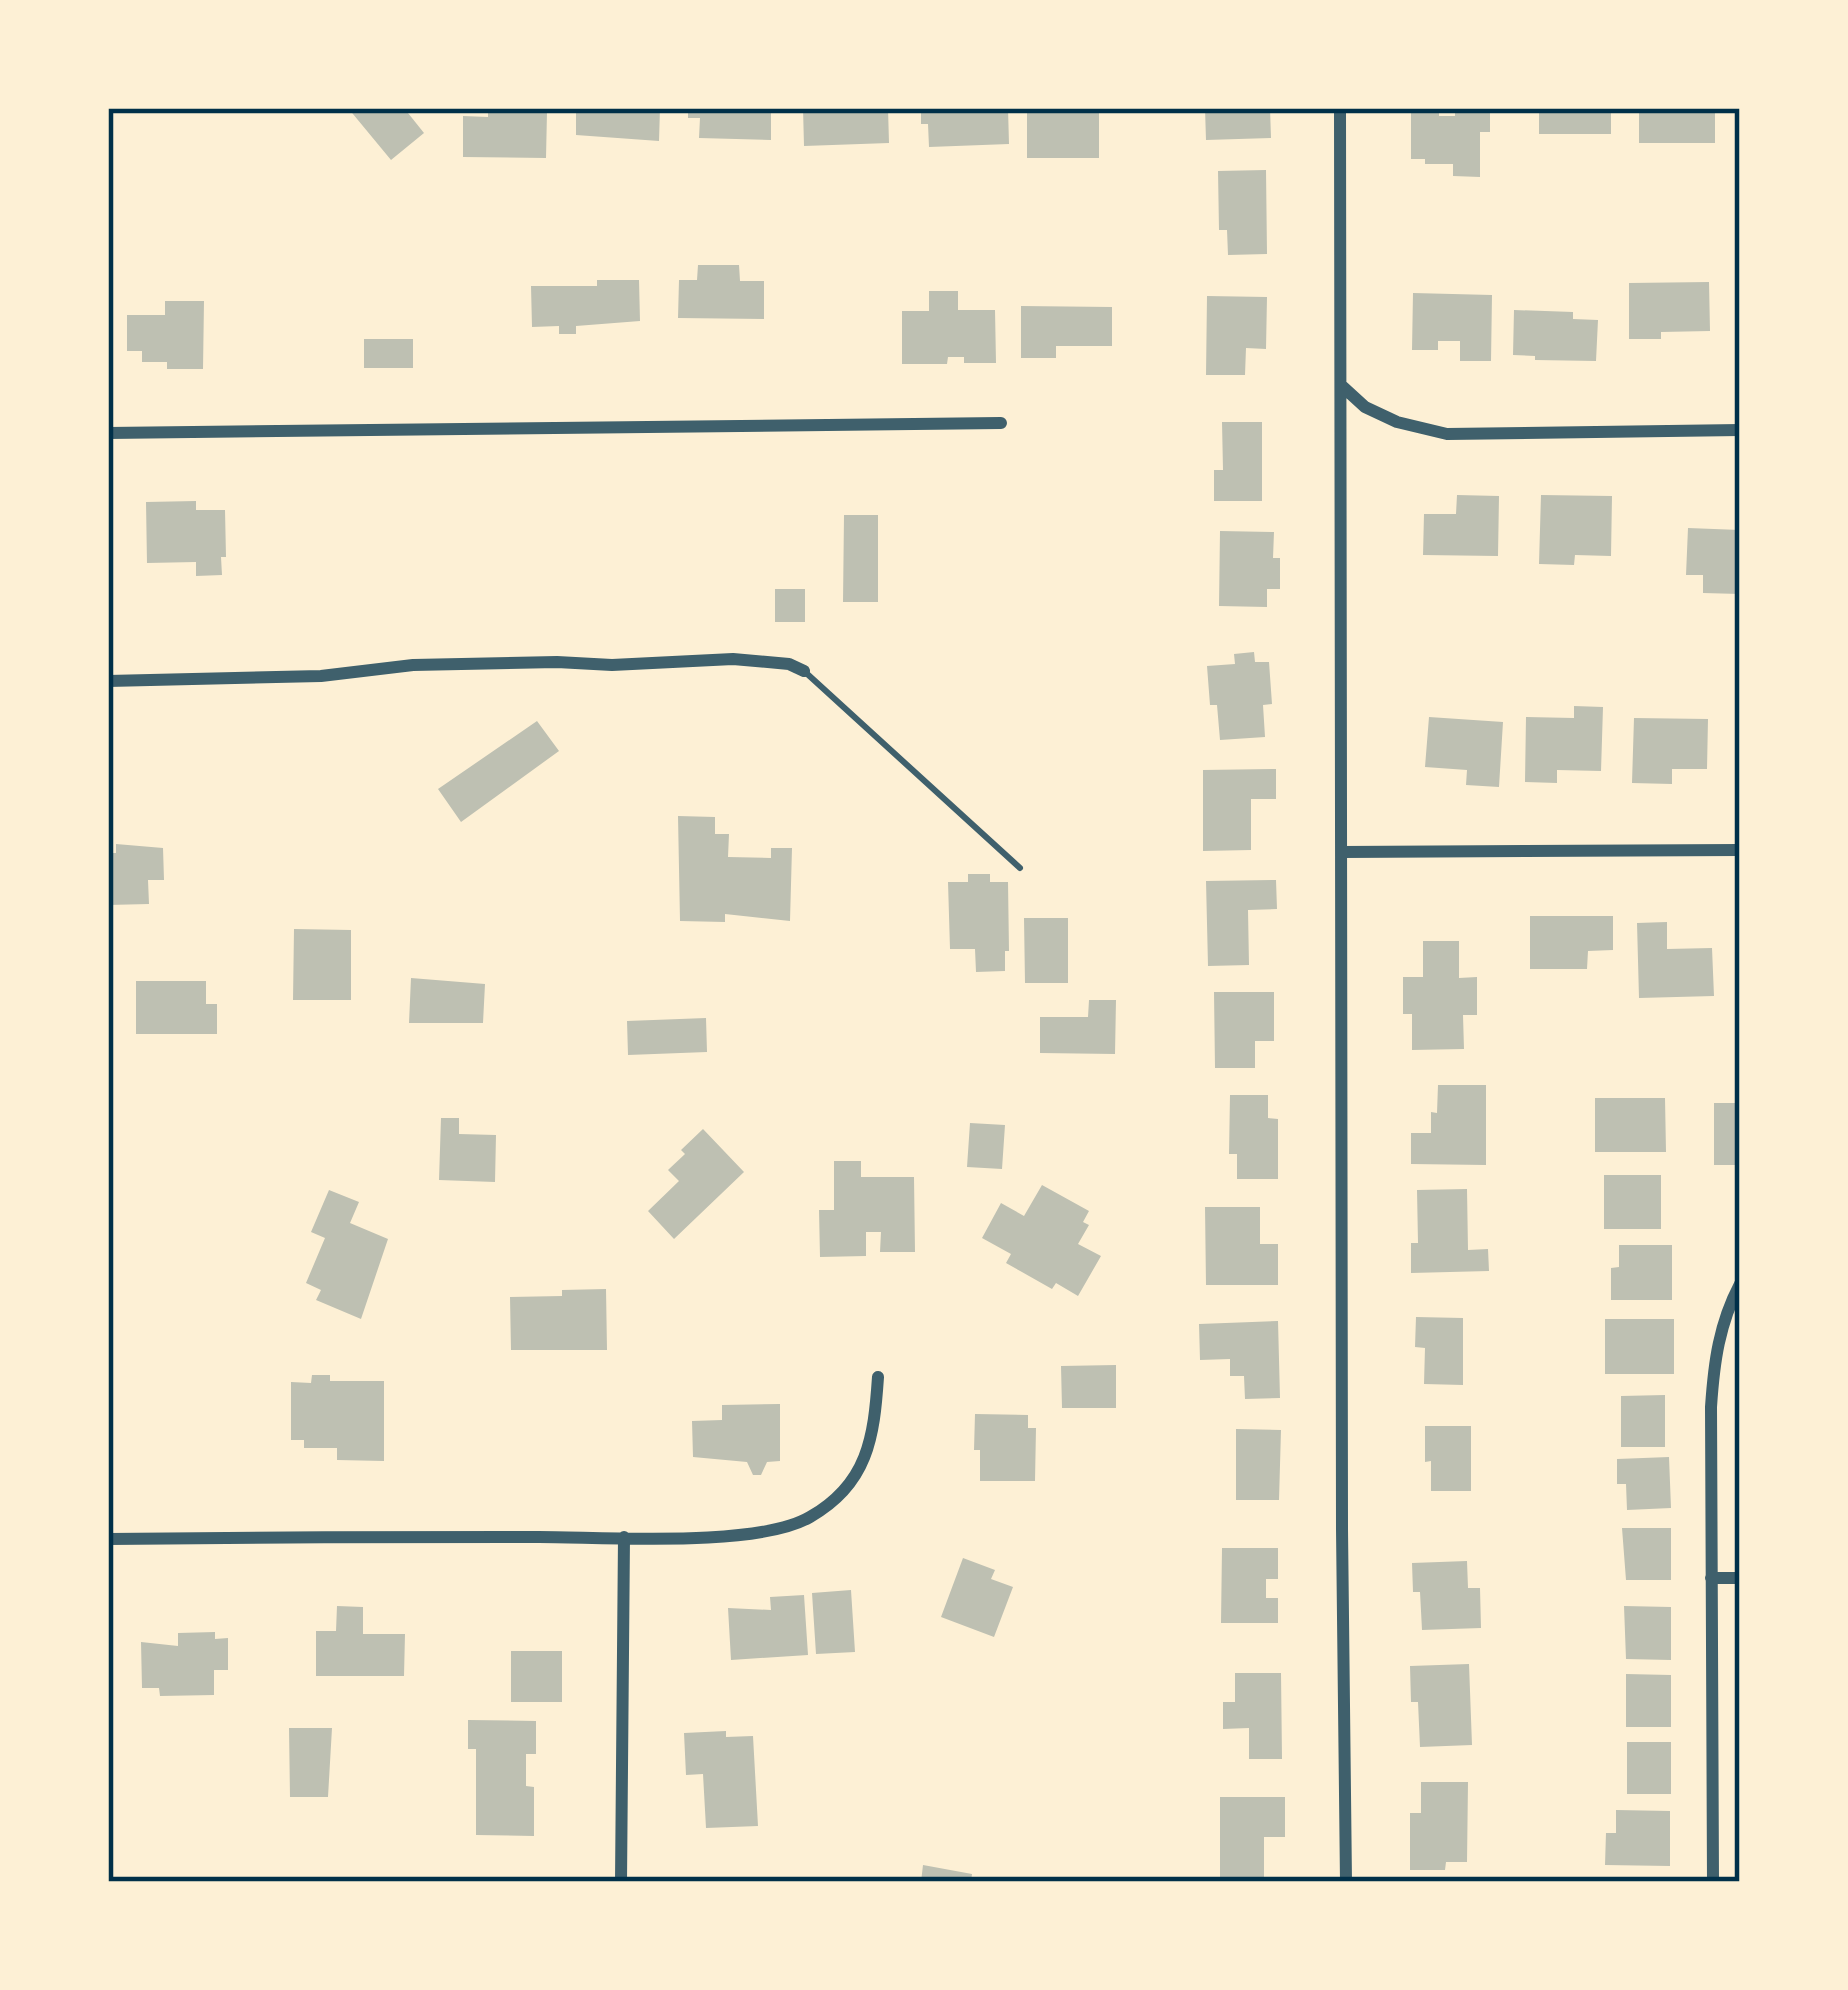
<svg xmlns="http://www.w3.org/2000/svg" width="1848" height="1990" viewBox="0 0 1848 1990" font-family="'Fira Sans Condensed',sans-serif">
	<rect width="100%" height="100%" fill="#fdf0d5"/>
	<path fill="#bec0b2" d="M348 108H404L424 133 391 160Z
		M488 108 547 112 546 158 463 157V116L488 117Z
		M576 108H660L659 141 576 135Z
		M688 108H771V140L699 138 700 118H688Z
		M803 108H888L889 143 804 146Z
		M921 108H1008L1009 144 929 147 928 124H921Z
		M1027 108H1099V158H1027Z
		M1205 108H1270L1271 138 1206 140Z
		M1411 108H1439V116H1455V108H1490V132H1480V177L1453 176V164H1425V159H1411Z
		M1539 108H1611V134H1539Z
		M1639 108H1715V143H1639Z
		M1266 170 1267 254 1228 255 1227 230H1219L1218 171Z
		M698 265H739L740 281H764V319L678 318 679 280H697Z
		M597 280H639L640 321 576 326V334H559V326L532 327 531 286H597Z
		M1709 282 1710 331 1661 332V339H1629V283Z
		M929 291H958V310H995L996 363H964V357H948L947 364H902V311H929Z
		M1413 293 1492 295 1491 361H1460V341H1438V350H1412Z
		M1207 296 1267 297 1266 349 1246 348 1245 375H1206Z
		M165 301H204L203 369H167V362H142V351H127V315H165Z
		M1021 306 1112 307V346H1056V358H1021Z
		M1514 310 1573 312V319L1598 320 1596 361 1535 360V356L1513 355Z
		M364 339H413V368H364Z
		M1222 422H1262V501H1214V470H1223Z
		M1457 495 1499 496 1498 556 1423 555 1424 514H1456Z
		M1541 495 1612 496 1611 556 1575 555 1574 565 1539 564Z
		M196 501V510H225L226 557H221L222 575 196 576V562L147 563 146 502Z
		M844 515H878V602H843Z
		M1688 528 1740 530V594L1703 593V575H1686Z
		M1220 531 1274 532 1273 558H1280V589H1267V607L1219 606Z
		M775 589H805V622H775Z
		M1254 652 1255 662H1269L1272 704 1263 705 1265 737 1220 740 1217 705H1210L1207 666 1235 664 1234 654Z
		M1574 706 1603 707 1601 771 1557 770V783L1525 782 1526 717 1574 718Z
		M1429 717 1503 722 1499 787 1466 785 1467 770 1425 767Z
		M1634 718 1708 719 1707 769H1672V784L1632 783Z
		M537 721 559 751 461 822 438 789Z
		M1276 769V799H1251V850L1203 851V770Z
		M678 816 715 817V834H729L728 857 771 858V848H792L790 921 725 914V922L680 921Z
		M116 844 163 848 164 880H148L149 904 108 905V853H116Z
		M968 874H990V882H1008L1009 951H1005V971L976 972 975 949H950L948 882H968Z
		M1276 880 1277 909 1248 910 1249 965 1208 966 1206 881Z
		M1530 916H1613V950L1588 951 1587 969H1530Z
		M1024 918H1068V983H1025Z
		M1667 922V949L1712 948 1714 996 1639 998 1637 923Z
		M294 929 351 930V1000H293Z
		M1423 941H1459V978L1477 977V1015H1463L1464 1049 1412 1050V1014H1403V977H1423Z
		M411 978 485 984 483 1023H409Z
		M136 981H206V1004H217V1034H136Z
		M1214 992H1274V1041H1255V1068H1215Z
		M1089 1000H1116L1115 1054 1040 1053V1017H1088Z
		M706 1018 707 1052 628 1055 627 1021Z
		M1438 1085H1486V1165L1411 1164V1133H1431V1112L1437 1113Z
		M1230 1095H1268V1118L1278 1119V1179H1237V1154H1229Z
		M1595 1098H1665L1666 1152H1595Z
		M1714 1103H1740V1165H1714Z
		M441 1118H459V1134L496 1135 495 1182 439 1180Z
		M970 1123 1005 1125 1002 1169 967 1167Z
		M703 1129 744 1172 674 1239 648 1211 679 1181 668 1170 685 1154 681 1150Z
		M834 1161H861V1177H914L915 1252H880L881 1232H866V1256L820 1257 819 1210H834Z
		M1604 1175H1661V1229H1604Z
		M1042 1185 1089 1211 1083 1222 1089 1225 1078 1244 1101 1256 1078 1296 1056 1283 1052 1289 1006 1263 1011 1254 982 1238 1001 1203 1024 1216Z
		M1467 1189 1468 1250 1488 1249 1489 1271 1411 1273V1243H1418L1417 1190Z
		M329 1190 359 1202 350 1223 388 1239 361 1319 316 1300 321 1290 306 1283 325 1238 311 1232Z
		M1205 1207H1260V1244H1278V1285H1206Z
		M1619 1245H1672V1300H1611V1268L1619 1267Z
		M606 1289 607 1350H511L510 1297 562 1296V1290Z
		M1416 1317 1463 1318V1385L1424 1384 1425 1348 1415 1347Z
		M1605 1319H1674V1374H1605Z
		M1278 1321 1280 1398 1245 1399 1244 1376H1230V1359L1200 1360 1199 1324Z
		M1116 1365V1408H1062L1061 1366Z
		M312 1375H330V1381H384V1461L337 1460V1448H304V1440H291V1382L311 1383Z
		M1665 1395V1447H1621V1396Z
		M780 1404V1461L767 1462 761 1475H753L747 1462 693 1457 692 1421 722 1420V1405Z
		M975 1414 1028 1415V1428H1036L1035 1481H980V1450H974Z
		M1425 1426H1471V1491H1431V1461L1425 1462Z
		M1236 1429 1281 1430 1279 1500H1236Z
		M1669 1457 1671 1508 1627 1510 1626 1484H1617V1459Z
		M1622 1528H1671V1580H1626Z
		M1222 1548H1278V1579H1266V1598H1278V1623H1221Z
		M963 1558 995 1570 991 1579 1013 1587 994 1637 941 1617Z
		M1467 1561 1468 1588H1480L1481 1628 1422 1630 1420 1592H1413L1412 1563Z
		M851 1590 855 1652 816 1654 812 1593Z
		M804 1595 808 1655 731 1660 728 1608 771 1610 770 1597Z
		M337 1606 363 1607V1634H405L404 1676H316V1631H336Z
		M1624 1606 1671 1607V1660L1626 1659Z
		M215 1632V1639L228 1638V1670H214V1695L160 1696 159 1688H142L141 1642 178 1646V1633Z
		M511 1651H562V1702H511Z
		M1469 1664 1472 1745 1420 1747 1418 1702H1411L1410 1666Z
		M1235 1673H1281L1282 1759H1249V1728L1223 1729V1702H1235Z
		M1626 1674 1671 1675V1727H1626Z
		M468 1720 536 1721V1754H526V1786L534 1787V1836L476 1835V1749H468Z
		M289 1728H332L328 1797H290Z
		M726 1731V1737L753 1736 758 1826 706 1828 703 1774 686 1775 684 1733Z
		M1627 1742H1671V1794H1627Z
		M1421 1782H1468L1467 1862H1446L1445 1870H1410V1813H1421Z
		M1220 1797H1285V1837H1264V1879H1220Z
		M1616 1810 1670 1811V1866L1605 1865 1606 1833H1616Z
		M923 1865 972 1874 971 1882H921Z"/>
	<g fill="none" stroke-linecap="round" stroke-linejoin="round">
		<path stroke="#3f606c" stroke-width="6" d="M804 671 1020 868"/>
		<path stroke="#3f606c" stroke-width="12" d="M1340 108 1342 1529 1346 1882
			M1342 386 1365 407 1397 422 1447 434 1740 430
			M108 433 1001 423
			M108 681 321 676 413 665 557 662 612 665 733 659 789 664 804 671
			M1342 852 1740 850
			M108 1539C252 1537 395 1537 539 1537 605 1537 757 1548 810 1517 868 1484 874 1437 878 1377
			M1711 1578H1740
			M621 1882 624 1537
			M1713 1882 1711 1407C1714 1362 1719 1324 1740 1284"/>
	</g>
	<rect width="1848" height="1990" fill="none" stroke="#fdf0d5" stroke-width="222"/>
	<rect x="111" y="111" width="1626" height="1768" fill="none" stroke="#003049" stroke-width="4.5"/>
</svg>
